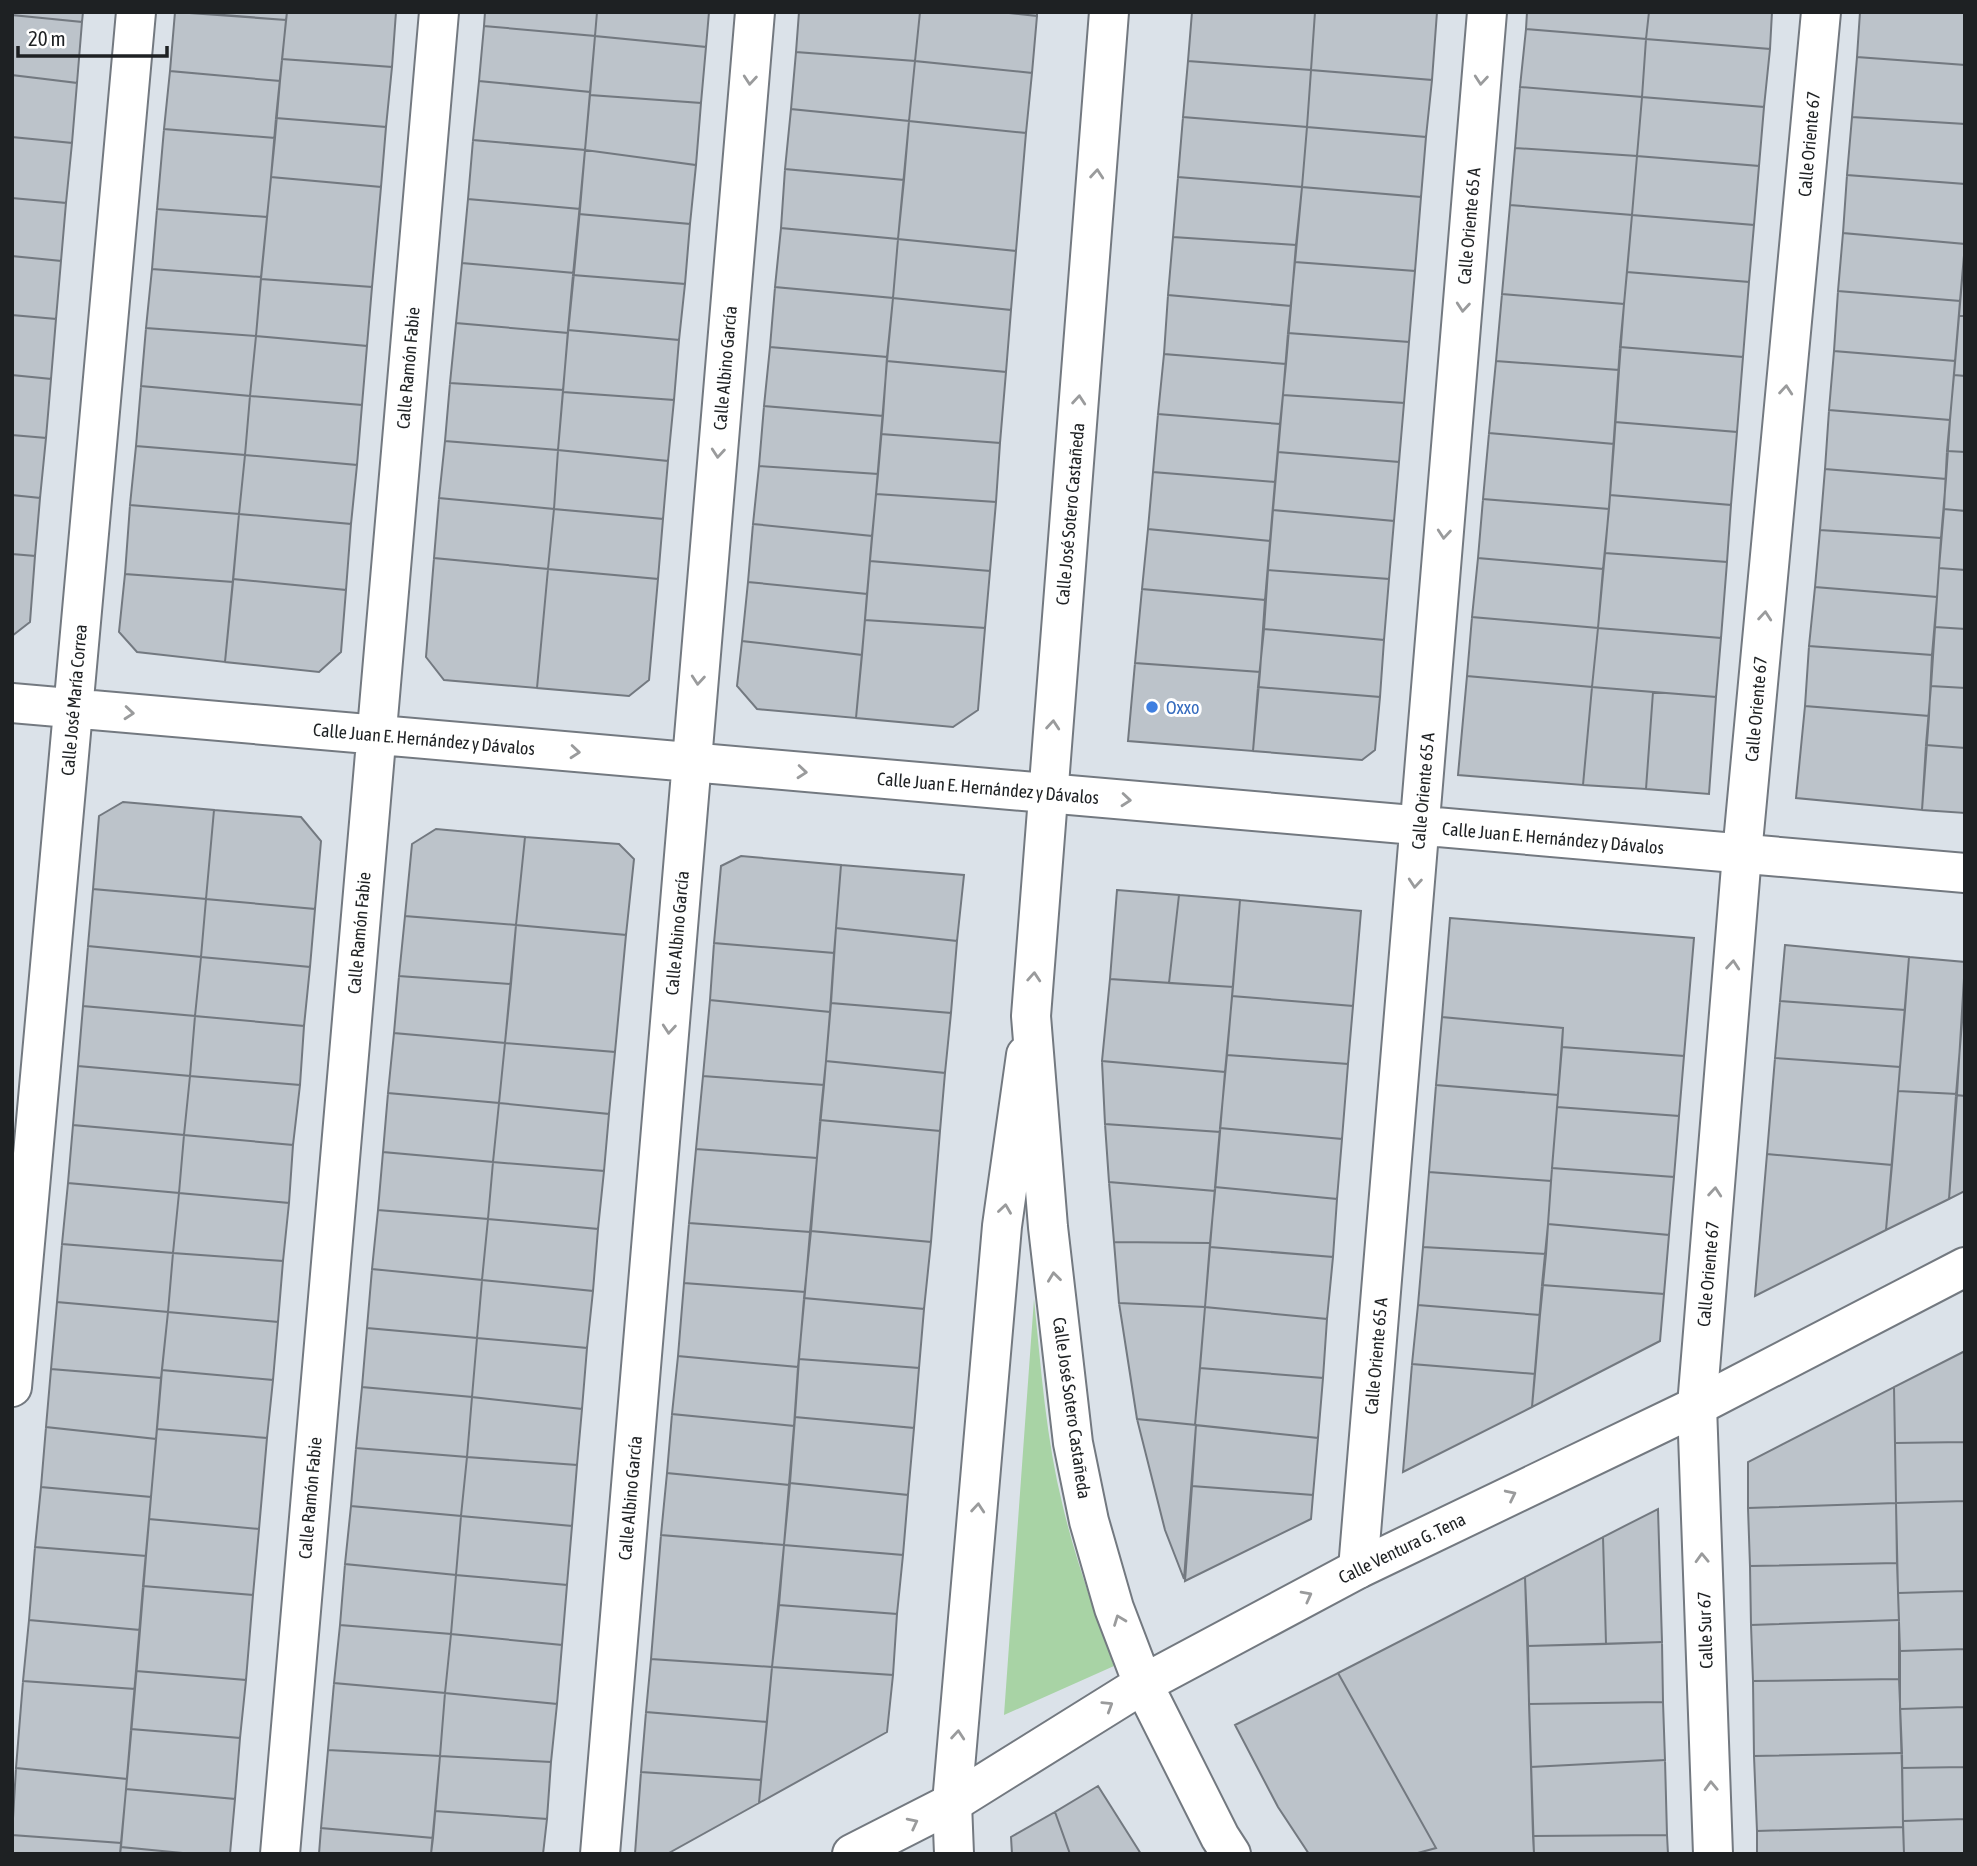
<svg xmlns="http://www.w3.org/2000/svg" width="1977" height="1866" viewBox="0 0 1977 1866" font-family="'Asap Condensed',sans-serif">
	<rect width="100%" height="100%" fill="#dbe2e9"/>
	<path fill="#a8d3a5" d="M1034 1299C1041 1368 1046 1439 1063 1507 1076 1561 1095 1613 1114 1666L1004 1715Z"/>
	<path fill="#bcc3ca" stroke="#737980" stroke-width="2" d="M12 12H83L82 22 12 15Z
		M175 12 286 20 280 81 170 71Z
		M186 12H287L286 20Z
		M287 12H396L392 67 282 59Z
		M485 12H597L595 36 484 26Z
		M597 12H709L706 47 595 36Z
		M799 12H920L915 61 796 52Z
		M920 12H1000L1037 16 1032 73 915 61Z
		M1000 12H1037V16Z
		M1192 12H1315L1311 70 1188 61Z
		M1315 12H1437L1432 80 1311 70Z
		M1527 12H1649L1646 39 1526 29Z
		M1649 12H1772L1770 49 1646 39Z
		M1860 12H1965V65L1857 57Z
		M12 15 82 22 77 83 12 75Z
		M484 26 595 36 590 92 479 81Z
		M1526 29 1646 39 1642 97 1520 87Z
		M595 36 706 47 701 103 590 95Z
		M1646 39 1770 49 1764 107 1642 97Z
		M796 52 915 61 909 121 791 109Z
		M1857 57 1965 65V124L1852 117Z
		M282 59 392 67 386 127 276 118Z
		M915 61 1032 73 1026 133 909 121Z
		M1188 61 1311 70 1307 127 1183 117Z
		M1311 70 1432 80 1426 137 1307 127Z
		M170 71 280 81 275 138 164 129Z
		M12 75 77 83 72 143 12 137Z
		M479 81 590 92 585 150 473 140Z
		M1520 87 1642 97 1637 156 1515 148Z
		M590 95 701 103 696 165 585 150Z
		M1642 97 1764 107 1759 166 1637 156Z
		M791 109 909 121 904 180 785 169Z
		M1183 117 1307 127 1302 187 1178 177Z
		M1852 117 1965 124V184L1847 175Z
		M276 118 386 127 381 187 271 177Z
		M909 121 1026 133 1016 251 898 239Z
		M1307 127 1426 137 1421 197 1302 187Z
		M164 129 275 138 267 217 157 209Z
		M12 137 72 143 66 203 12 198Z
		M473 140 585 150 580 209 468 199Z
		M1515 148 1637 156 1632 215 1510 205Z
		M585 150 696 165 690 224 579 214Z
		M1637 156 1759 166 1754 225 1632 215Z
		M785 169 904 180 898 239 781 228Z
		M1847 175 1965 184V244L1843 233Z
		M271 177 381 187 372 287 261 279Z
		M1178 177 1302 187 1296 245 1173 237Z
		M1302 187 1421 197 1415 271 1295 262Z
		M12 198 66 203 61 261 12 256Z
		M468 199 580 209 574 273 462 263Z
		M1510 205 1632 215 1624 304 1502 294Z
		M157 209 267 217 261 277 152 269Z
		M579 214 690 224 685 284 573 275Z
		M1632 215 1754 225 1749 282 1627 272Z
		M781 228 898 239 893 298 775 287Z
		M1843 233 1965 244 1960 301 1838 291Z
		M1173 237 1296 245 1291 306 1168 295Z
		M898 239 1016 251 1011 310 893 298Z
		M12 256 61 261 56 319 12 315Z
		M1964 257H1965V316H1959Z
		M1295 262 1415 271 1409 342 1288 333Z
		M462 263 574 273 568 333 456 323Z
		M152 269 261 277 256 336 146 328Z
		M1627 272 1749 282 1743 357 1620 347Z
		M573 275 685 284 679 340 568 330Z
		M261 279 372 287 367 346 256 336Z
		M775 287 893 298 887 357 770 347Z
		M1838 291 1960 301 1955 361 1834 351Z
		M1502 294 1624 304 1619 370 1496 361Z
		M1168 295 1291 306 1286 364 1164 354Z
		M893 298 1011 310 1006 372 887 361Z
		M12 315 56 319 51 379 12 375Z
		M1959 316H1965V376L1954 375Z
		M456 323 568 333 563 390 450 383Z
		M146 328 256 336 250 396 141 386Z
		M568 330 679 340 674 400 563 392Z
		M1288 333 1409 342 1404 403 1283 395Z
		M256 336 367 346 362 405 250 396Z
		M770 347 887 357 883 416 764 406Z
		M1620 347 1743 357 1737 432 1615 422Z
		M1834 351 1955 361 1950 420 1829 410Z
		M1164 354 1286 364 1280 424 1158 414Z
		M887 361 1006 372 1000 443 881 434Z
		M1496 361 1619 370 1614 444 1489 433Z
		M12 375 51 379 46 438 12 435Z
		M1954 375 1965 376V452L1947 451Z
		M450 383 563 390 558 450 445 441Z
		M141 386 250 396 245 455 136 446Z
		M563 392 674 400 668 461 558 450Z
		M1283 395 1404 403 1399 462 1278 452Z
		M250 396 362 405 357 465 245 455Z
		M764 406 883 416 878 474 759 466Z
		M1829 410 1950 420 1946 479 1825 469Z
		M1158 414 1280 424 1275 482 1153 472Z
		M1615 422 1737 432 1731 505 1610 495Z
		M1489 433 1614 444 1609 509 1483 499Z
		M881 434 1000 443 996 502 876 494Z
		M12 435 46 438 40 498 12 495Z
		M445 441 558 450 554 509 439 498Z
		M136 446 245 455 239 514 130 505Z
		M558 450 668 461 663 519 554 509Z
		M1947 451 1965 452V511L1944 509Z
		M1278 452 1399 462 1394 521 1273 510Z
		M245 455 357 465 351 524 239 514Z
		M759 466 878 474 872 536 753 524Z
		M1825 469 1946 479 1941 538 1820 530Z
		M1153 472 1275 482 1270 541 1148 529Z
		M876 494 996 502 990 571 870 561Z
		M12 495 40 498 35 556 12 554Z
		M1610 495 1731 505 1727 562 1605 553Z
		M439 498 554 509 548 569 434 558Z
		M1483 499 1609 509 1603 569 1478 558Z
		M130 505 239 514 233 582 125 574Z
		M554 509 663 519 658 579 548 569Z
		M1944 509 1965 511V570L1939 568Z
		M1273 510 1394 521 1389 579 1268 570Z
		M239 514 351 524 346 590 233 579Z
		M753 524 872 536 867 594 748 582Z
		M1148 529 1270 541 1265 600 1142 589Z
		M1820 530 1941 538 1937 597 1815 587Z
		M1605 553 1727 562 1721 638 1598 628Z
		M12 554 35 556 30 622 12 636Z
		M434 558 548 569 537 688 444 680 426 657Z
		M1478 558 1603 569 1598 628 1472 617Z
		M870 561 990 571 985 628 865 620Z
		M1939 568 1965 570V629L1935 627Z
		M548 569 658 579 649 680 629 696 537 688Z
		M1268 570 1389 579 1384 640 1264 629Z
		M125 574 233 582 225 662 137 652 119 632Z
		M233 579 346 590 341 652 319 672 225 662Z
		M748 582 867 594 862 655 742 641Z
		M1815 587 1937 597 1932 655 1809 646Z
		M1142 589 1265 600 1260 672 1135 663Z
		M1472 617 1598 628 1592 687 1467 676Z
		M865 620 985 628 978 710 953 727 856 718Z
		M1935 627 1965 629V688L1931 686Z
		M1598 628 1721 638 1716 697 1592 687Z
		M1264 629 1384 640 1380 697 1258 687Z
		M742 641 862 655 856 718 757 709 737 686Z
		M1809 646 1932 655 1929 716 1805 706Z
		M1135 663 1260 672 1253 751 1128 741Z
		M1467 676 1592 687 1583 785 1458 775Z
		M1931 686 1965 688V748L1926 745Z
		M1258 687 1380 697 1375 750 1362 760 1253 751Z
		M1592 687 1653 692 1646 789 1583 785Z
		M1653 692 1716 697 1709 794 1646 789Z
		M1805 706 1929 716 1922 810 1796 798Z
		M1926 745 1965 748V813L1922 810Z
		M123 802 214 810 206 899 93 889 99 816Z
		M214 810 301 817 321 841 315 909 206 899Z
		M436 829 525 837 516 925 405 916 412 844Z
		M525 837 619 844 634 859 626 935 516 925Z
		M741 856 841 865 834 953 714 943 721 866Z
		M841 865 964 875 957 941 836 928Z
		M93 889 206 899 201 957 88 946Z
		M1117 890 1179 895 1169 983 1110 979Z
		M1179 895 1240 900 1233 987 1169 983Z
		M206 899 315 909 310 967 201 957Z
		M1240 900 1361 911 1353 1006 1232 996Z
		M405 916 516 925 511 984 399 976Z
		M1450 918 1694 938 1684 1056 1562 1047 1563 1028 1442 1017Z
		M516 925 626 935 615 1052 505 1043Z
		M836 928 957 941 951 1013 831 1003Z
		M714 943 834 953 830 1012 710 1000Z
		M1785 945 1909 957 1905 1010 1780 1001Z
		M88 946 201 957 195 1016 83 1006Z
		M201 957 310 967 304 1026 195 1016Z
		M1909 957 1965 962 1957 1094 1898 1091Z
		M399 976 511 984 505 1043 394 1033Z
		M1110 979 1233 987 1225 1072 1102 1061Z
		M1965 986V1096L1956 1095Z
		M1232 996 1353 1006 1348 1064 1227 1055Z
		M710 1000 830 1012 824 1085 703 1076Z
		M1780 1001 1905 1010 1900 1067 1775 1058Z
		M831 1003 951 1013 945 1073 826 1061Z
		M83 1006 195 1016 190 1076 78 1066Z
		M195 1016 304 1026 300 1085 190 1076Z
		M1442 1017 1563 1028 1558 1095 1436 1085Z
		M394 1033 505 1043 499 1103 388 1093Z
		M505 1043 615 1052 609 1114 499 1103Z
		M1562 1047 1684 1056 1679 1116 1557 1107Z
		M1227 1055 1348 1064 1342 1139 1220 1128Z
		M1775 1058 1900 1067 1892 1165 1767 1154Z
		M826 1061 945 1073 940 1131 820 1120Z
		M1102 1061 1225 1072 1220 1132 1105 1124Z
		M78 1066 190 1076 184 1135 73 1125Z
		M190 1076 300 1085 293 1145 184 1135Z
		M703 1076 824 1085 817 1158 696 1149Z
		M1436 1085 1558 1095 1551 1181 1429 1172Z
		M1898 1091 1957 1094 1949 1199 1886 1230Z
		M388 1093 499 1103 493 1162 383 1152Z
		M1956 1095 1965 1096V1191L1949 1199Z
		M499 1103 609 1114 604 1171 493 1162Z
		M1557 1107 1679 1116 1674 1177 1552 1168Z
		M820 1120 940 1131 931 1242 811 1231Z
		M1105 1124 1220 1132 1215 1191 1109 1182Z
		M73 1125 184 1135 179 1193 68 1183Z
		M1220 1128 1342 1139 1337 1199 1215 1187Z
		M184 1135 293 1145 289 1203 179 1193Z
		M696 1149 817 1158 810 1232 689 1223Z
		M383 1152 493 1162 488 1219 378 1210Z
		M1767 1154 1892 1165 1886 1230 1755 1296Z
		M493 1162 604 1171 598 1229 488 1219Z
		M1552 1168 1674 1177 1669 1235 1548 1224Z
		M1429 1172 1551 1181 1546 1254 1423 1247Z
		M1109 1182 1215 1191 1210 1243 1114 1242Z
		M68 1183 179 1193 173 1253 62 1244Z
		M1215 1187 1337 1199 1333 1257 1210 1247Z
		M179 1193 289 1203 283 1261 173 1253Z
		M378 1210 488 1219 482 1280 372 1269Z
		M488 1219 598 1229 593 1291 482 1280Z
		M689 1223 810 1232 805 1292 684 1283Z
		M1548 1224 1669 1235 1664 1294 1542 1285Z
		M811 1231 931 1242 924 1309 804 1298Z
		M1114 1242 1210 1243 1205 1307 1119 1303Z
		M62 1244 173 1253 168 1312 57 1302Z
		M1210 1247 1333 1257 1327 1319 1205 1307Z
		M1423 1247 1546 1254 1540 1315 1418 1305Z
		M173 1253 283 1261 278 1322 168 1312Z
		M372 1269 482 1280 477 1338 367 1328Z
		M482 1280 593 1291 587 1348 477 1338Z
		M684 1283 805 1292 798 1367 678 1356Z
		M1542 1285 1664 1294 1660 1341 1532 1407Z
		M804 1298 924 1309 919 1368 799 1359Z
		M57 1302 168 1312 161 1378 51 1369Z
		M1119 1303 1205 1307 1195 1425 1137 1419Z
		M1418 1305 1540 1315 1535 1374 1412 1364Z
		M1205 1307 1327 1319 1323 1378 1200 1368Z
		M168 1312 278 1322 273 1380 162 1370Z
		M367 1328 477 1338 472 1397 362 1387Z
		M477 1338 587 1348 582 1409 472 1397Z
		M1965 1351V1442L1895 1443 1894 1387Z
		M678 1356 798 1367 794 1426 672 1414Z
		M799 1359 919 1368 914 1428 795 1417Z
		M1412 1364 1535 1374 1532 1407 1403 1472Z
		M1200 1368 1323 1378 1318 1438 1195 1425Z
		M51 1369 161 1378 156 1439 46 1427Z
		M162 1370 273 1380 267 1438 157 1429Z
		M362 1387 472 1397 467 1457 356 1448Z
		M1894 1387 1896 1503 1748 1508V1462Z
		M472 1397 582 1409 577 1465 467 1457Z
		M672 1414 794 1426 789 1485 667 1473Z
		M795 1417 914 1428 908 1495 790 1483Z
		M1137 1419 1196 1425 1184 1579 1165 1530Z
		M1196 1425 1318 1438 1313 1495 1192 1486Z
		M46 1427 156 1439 151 1497 41 1487Z
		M157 1429 267 1438 259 1529 149 1519Z
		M1965 1442V1501L1896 1503 1895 1443Z
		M356 1448 467 1457 461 1516 351 1506Z
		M467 1457 577 1465 572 1526 461 1516Z
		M667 1473 789 1485 784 1545 661 1535Z
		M790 1483 908 1495 903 1555 784 1545Z
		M1192 1486 1313 1495 1311 1519 1185 1581Z
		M41 1487 151 1497 146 1556 35 1547Z
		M1965 1501V1591L1898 1593 1896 1503Z
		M1896 1503 1897 1563 1750 1566 1748 1508Z
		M351 1506 461 1516 456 1575 345 1564Z
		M1658 1509 1662 1642 1606 1644 1603 1537Z
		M461 1516 572 1526 567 1585 456 1575Z
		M149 1519 259 1529 253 1595 143 1586Z
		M661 1535 784 1545 772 1667 651 1659Z
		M1603 1537 1606 1644 1528 1646 1525 1577Z
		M784 1545 903 1555 897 1614 779 1605Z
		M35 1547 146 1556 140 1630 29 1620Z
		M1897 1563 1899 1620 1751 1625 1750 1566Z
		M345 1564 456 1575 451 1634 340 1625Z
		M456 1575 567 1585 562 1645 451 1634Z
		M1525 1577 1534 1854H1414L1436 1848 1338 1673Z
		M143 1586 253 1595 246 1680 136 1671Z
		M1965 1591V1649L1900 1651 1898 1593Z
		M779 1605 897 1614 893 1675 772 1667Z
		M29 1620 140 1630 135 1689 23 1681Z
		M1899 1620V1679L1753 1681 1751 1625Z
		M340 1625 451 1634 445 1693 334 1683Z
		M451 1634 562 1645 557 1704 445 1693Z
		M1662 1642 1663 1702 1529 1704 1528 1646Z
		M1965 1649V1707L1900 1709V1651Z
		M651 1659 772 1667 767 1722 646 1712Z
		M772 1667 893 1675 887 1732 759 1803Z
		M136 1671 246 1680 240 1738 131 1729Z
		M1338 1673 1436 1848 1414 1854H1309L1278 1807 1235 1725Z
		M1899 1679 1902 1753 1754 1756 1753 1681Z
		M23 1681 135 1689 127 1779 16 1768Z
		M334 1683 445 1693 440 1756 328 1750Z
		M445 1693 557 1704 551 1762 440 1756Z
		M1663 1702 1665 1760 1531 1767 1529 1704Z
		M1965 1707V1767L1902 1768 1900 1709Z
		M646 1712 767 1722 761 1780 641 1772Z
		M131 1729 240 1738 235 1799 126 1789Z
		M328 1750 440 1756 433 1838 321 1828Z
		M1902 1753 1903 1827 1757 1831 1754 1756Z
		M440 1756 551 1762 547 1819 435 1811Z
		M1665 1760 1667 1835 1533 1836 1531 1767Z
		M1965 1767V1819L1903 1821 1902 1768Z
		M16 1768 127 1779 121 1843 12 1835Z
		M641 1772 761 1780 759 1803 667 1854H635Z
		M1098 1786 1141 1854H1070L1055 1812Z
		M126 1789 235 1799 230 1854H193L121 1847Z
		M435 1811 547 1819 543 1854H431Z
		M1055 1812 1070 1854H1012L1011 1837Z
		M1965 1819V1854H1904L1903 1821Z
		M1903 1827 1904 1854H1757V1831Z
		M321 1828 433 1838 431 1854H319Z
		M12 1835 121 1843 120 1854H12Z
		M1667 1835 1668 1854H1534L1533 1836Z
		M121 1847 193 1854H120Z"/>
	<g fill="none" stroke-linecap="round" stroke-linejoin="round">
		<defs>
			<path id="street" d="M12 703 1965 873
				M12 1387 136 12
				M1358 1569 1487 12
				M280 1854 439 12
				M600 1854 755 12
				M954 1854 952 1803 1002 1226 1026 1055
				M1713 1854 1697 1406 1742 854 1821 12"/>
			<path id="secondary" d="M1109 12 1031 1016 1048 1227 1073 1443 1089 1521 1114 1608 1143 1684 1220 1837 1231 1854
				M852 1854 952 1803 1143 1684 1358 1569 1697 1406 1965 1267"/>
		</defs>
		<use href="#street" stroke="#737980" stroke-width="42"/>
		<use href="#secondary" stroke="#737980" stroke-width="42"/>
		<use href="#street" stroke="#fff" stroke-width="38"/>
		<use href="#secondary" stroke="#fff" stroke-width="38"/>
	</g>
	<defs><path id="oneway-chevron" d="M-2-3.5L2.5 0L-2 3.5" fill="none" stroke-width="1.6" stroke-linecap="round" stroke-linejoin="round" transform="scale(1.75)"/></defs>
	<g stroke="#9a9b9c">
		<use href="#oneway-chevron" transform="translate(750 80) rotate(95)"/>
		<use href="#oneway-chevron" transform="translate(1481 80) rotate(95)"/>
		<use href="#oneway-chevron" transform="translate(1097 174) rotate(-85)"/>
		<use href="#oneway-chevron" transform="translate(1463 307) rotate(95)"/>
		<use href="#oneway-chevron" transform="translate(1786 390) rotate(-85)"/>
		<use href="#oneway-chevron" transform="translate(1079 400) rotate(-85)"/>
		<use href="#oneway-chevron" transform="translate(718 453) rotate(95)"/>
		<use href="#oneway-chevron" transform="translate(1444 534) rotate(95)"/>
		<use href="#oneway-chevron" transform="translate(1765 616) rotate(-85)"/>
		<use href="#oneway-chevron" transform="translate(698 680) rotate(95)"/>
		<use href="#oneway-chevron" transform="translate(129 713) rotate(5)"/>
		<use href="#oneway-chevron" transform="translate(1053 725) rotate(-85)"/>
		<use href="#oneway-chevron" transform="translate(575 752) rotate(5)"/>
		<use href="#oneway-chevron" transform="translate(802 772) rotate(5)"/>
		<use href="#oneway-chevron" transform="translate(1126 800) rotate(5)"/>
		<use href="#oneway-chevron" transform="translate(1415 883) rotate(95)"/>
		<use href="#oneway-chevron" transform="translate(1733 965) rotate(-85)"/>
		<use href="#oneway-chevron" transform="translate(1034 977) rotate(-86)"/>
		<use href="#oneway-chevron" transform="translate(669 1029) rotate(95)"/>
		<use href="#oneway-chevron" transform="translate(1715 1192) rotate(-85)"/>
		<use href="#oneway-chevron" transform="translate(1005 1209) rotate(-82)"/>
		<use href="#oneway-chevron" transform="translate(1054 1277) rotate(-97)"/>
		<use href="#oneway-chevron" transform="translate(1511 1495) rotate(-26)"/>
		<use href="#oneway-chevron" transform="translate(978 1508) rotate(-85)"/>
		<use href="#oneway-chevron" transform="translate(1702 1558) rotate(-92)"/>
		<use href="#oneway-chevron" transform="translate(1307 1596) rotate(-28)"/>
		<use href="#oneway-chevron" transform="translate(1119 1620) rotate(-111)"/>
		<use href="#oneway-chevron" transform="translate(1108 1706) rotate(-32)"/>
		<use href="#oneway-chevron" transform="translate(958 1735) rotate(-85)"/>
		<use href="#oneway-chevron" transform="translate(1711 1786) rotate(-92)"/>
		<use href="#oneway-chevron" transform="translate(913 1823) rotate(-27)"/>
	</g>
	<circle fill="#3f7fe0" stroke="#fff" stroke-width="2.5" cx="1152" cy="707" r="7"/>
	<g text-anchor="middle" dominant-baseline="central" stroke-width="6" stroke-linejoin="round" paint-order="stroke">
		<g font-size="18" fill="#1e2123" stroke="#fff">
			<text transform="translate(1809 144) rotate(-85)">Calle Oriente 67</text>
			<text transform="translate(1469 226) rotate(-85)">Calle Oriente 65 A</text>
			<text transform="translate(408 368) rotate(-85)">Calle Ramón Fabie</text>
			<text transform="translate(725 368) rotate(-85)">Calle Albino García</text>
			<text transform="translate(1070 514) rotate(-85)">Calle José Sotero Castañeda</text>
			<text transform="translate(74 700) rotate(-85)">Calle José María Correa</text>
			<text transform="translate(1756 709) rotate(-85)">Calle Oriente 67</text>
			<text transform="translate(424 739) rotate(5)">Calle Juan E. Hernández y Dávalos</text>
			<text transform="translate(988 788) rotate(5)">Calle Juan E. Hernández y Dávalos</text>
			<text transform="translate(1423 791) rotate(-85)">Calle Oriente 65 A</text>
			<text transform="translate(1553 838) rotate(5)">Calle Juan E. Hernández y Dávalos</text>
			<text transform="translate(359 933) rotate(-85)">Calle Ramón Fabie</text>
			<text transform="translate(677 933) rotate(-85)">Calle Albino García</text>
			<text transform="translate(1708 1274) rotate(-85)">Calle Oriente 67</text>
			<text transform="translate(1376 1356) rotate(-85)">Calle Oriente 65 A</text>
			<text transform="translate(1072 1408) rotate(82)">Calle José Sotero Castañeda</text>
			<text transform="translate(310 1498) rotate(-85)">Calle Ramón Fabie</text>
			<text transform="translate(630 1498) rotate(-85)">Calle Albino García</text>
			<text transform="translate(1402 1548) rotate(-26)">Calle Ventura G. Tena</text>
			<text transform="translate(1705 1630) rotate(-92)">Calle Sur 67</text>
		</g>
		<g font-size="18" fill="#366cbe" stroke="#fff" text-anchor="start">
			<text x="1166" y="707">Oxxo</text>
		</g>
	</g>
	<rect width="1977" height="1866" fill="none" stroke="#1e2123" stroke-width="28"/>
	<path d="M18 46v10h149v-10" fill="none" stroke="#1e2123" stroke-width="3.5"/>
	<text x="28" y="46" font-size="21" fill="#1e2123" stroke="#ffffff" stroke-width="5" paint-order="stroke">20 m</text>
</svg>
